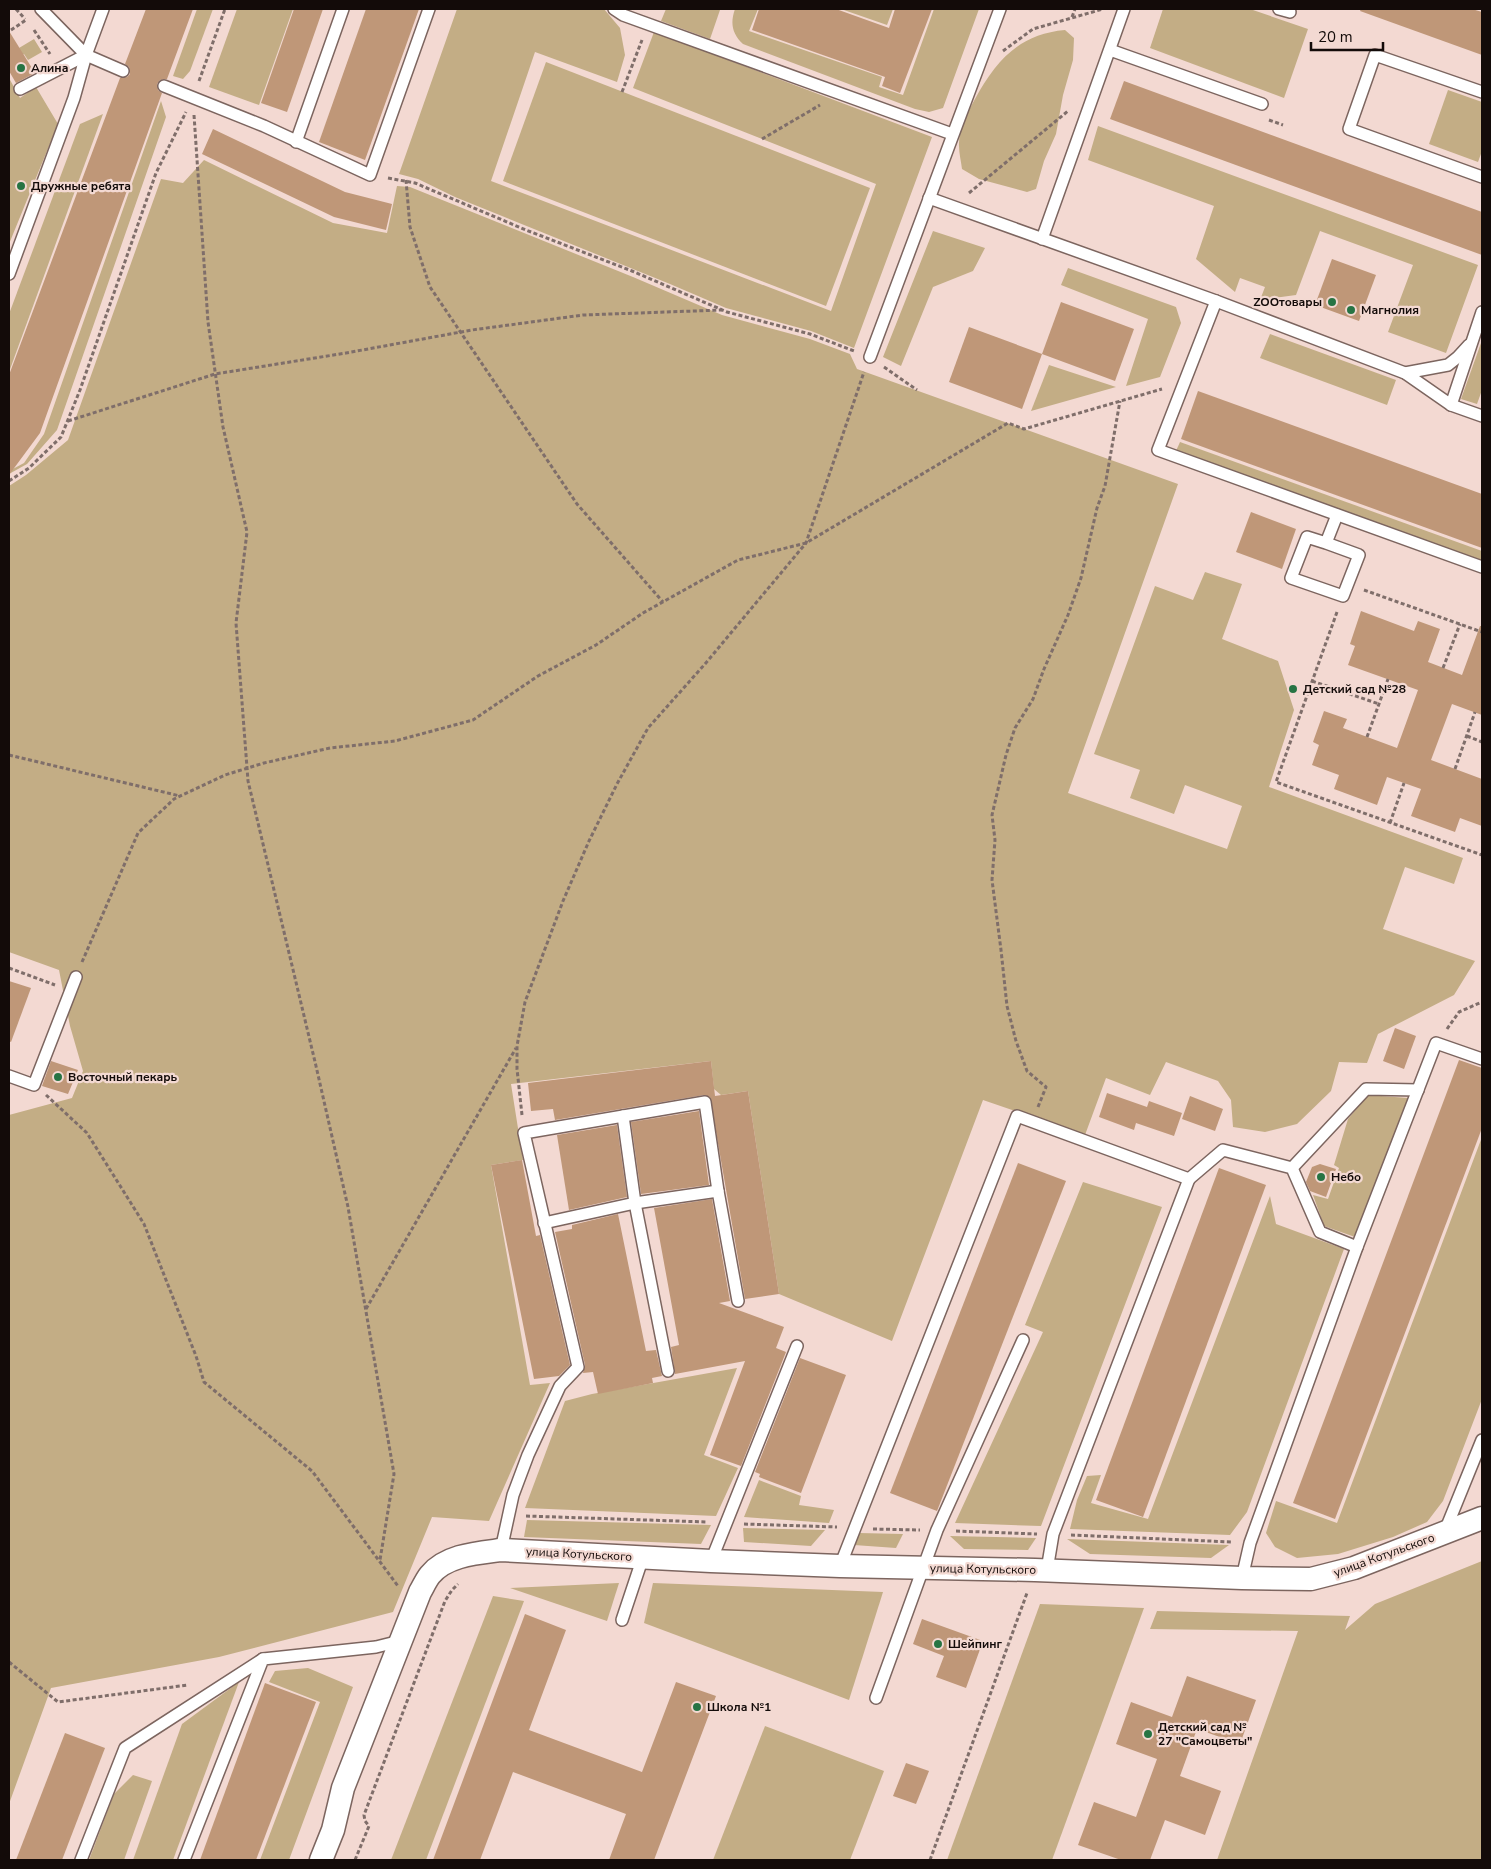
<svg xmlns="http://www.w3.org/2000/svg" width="1491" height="1869" font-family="'Nunito Sans',sans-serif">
  <rect width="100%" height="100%" fill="#f3d9d2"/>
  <g fill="#c3ad85">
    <path d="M197,9h16l-23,62 -7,8 -10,-3z"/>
    <path d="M237,9h56l-34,96 -50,-18z"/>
    <path d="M457,9h147l16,19 5,27 -8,27 -82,-30 -44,129 340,130 45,-127 -243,-96 21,-56 278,105 -78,211 -43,-17 -85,-23 -56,-24 -215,-87 -37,-18 -19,-5z"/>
    <path d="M666,9h51l3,1 -10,29 -49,-18z"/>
    <path d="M735,9h23l-9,22 133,46 -3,10 24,8 31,-86h45l-36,99 -14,4 -14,-3 -172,-65c-11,-10 -13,-21 -8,-35z"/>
    <path d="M841,9h52l-6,16z"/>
    <path d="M1163,9h87l58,20 -24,69 -134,-50z"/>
    <path d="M1065,30l9,8 -1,22 -10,35 -7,39 -12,27 -8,28 -9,3 -48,-13 -17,-10c-1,-8 -3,-16 -3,-23 -1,-14 9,-35 16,-47 21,-38 44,-65 90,-69z"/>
    <path d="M34,39l8,13 -14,8 -4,-6 -15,9v-9z"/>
    <path d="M546,62l324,126 -44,118 -323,-125z"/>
    <path d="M9,78l11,20 16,-11 22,37 -49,120z"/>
    <path d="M1448,90l34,12v49l-4,11 -49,-18z"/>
    <path d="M161,101l5,16 -109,313 -30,34 -18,10v-3l15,-8 20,-29z"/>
    <path d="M103,114l-94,258v-58l71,-190z"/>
    <path d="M1098,126l380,139 -32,88 -58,-21 25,-67 -93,-34 -24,64 -36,5 5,-13 -25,-9 -5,14 -39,-33 18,-53 -126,-46z"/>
    <path d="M204,160l129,63 54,10 10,-47 13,1 223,90 89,38 88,24 40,15 7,15 321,115 -110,309 159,56 15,-43 -57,-21 -11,29 -44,-16 10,-28 -46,-16 61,-168 38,14 12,-28 37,12 -20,55 56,22 16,49 -25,77 194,71 -9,26 -49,-17 -22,62 92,32 -21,34 -76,39 -11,29 -28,-1 -8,29 -34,33 -32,8 -32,-5 -2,-27 -13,-19 -52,-19 -16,33 -44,-17 -21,57 -102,-35 -91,241 -113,-47 -31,-203 -27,4 -7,-6 -3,-28 -200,23 12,76 -32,5 39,220 20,-2 -61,138 -57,-4 -39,95 -174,45 -168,31 -42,116v-689l63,-17 11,-27 -13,-45 -11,-56 -50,-18v-466l17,-11 42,-35 93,-261 22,4z"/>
    <path d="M933,231l52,17 -12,23 -40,16 -32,79 -18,-9z"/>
    <path d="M1068,268l108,39 5,16 -21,54 -34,9 22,-67 -87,-34z"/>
    <path d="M1270,334l126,46 -9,25 -127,-47z"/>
    <path d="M1481,343l1,1v46l-5,14 -16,-5z"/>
    <path d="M1049,365l67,22 -85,24z"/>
    <path d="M1180,442l302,109v10l-306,-110z"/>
    <path d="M1368,1095l40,3 -53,139 -31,-11 -11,-31 15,4 11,-31 -5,-3 14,-46z"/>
    <path d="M1482,1137v262l-39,102 -16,21 -34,15 -55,17 -41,4 -22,-11 -9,-14 10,-32 61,22z"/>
    <path d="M1083,1182l79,25 -121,319 -86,-3 88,-191 -18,-7z"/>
    <path d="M1270,1196l6,28 68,25 -97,263 -17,23 -160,-6 7,-29 10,-24 14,-1 -10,28 57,16z"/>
    <path d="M737,1368l-33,87 34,13 -22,48 -191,-8 40,-107 27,-7z"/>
    <path d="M759,1480l42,16 -2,9 35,5 -5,13 -85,-6z"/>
    <path d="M527,1520l184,5 -10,19 -177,-7z"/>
    <path d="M743,1528l82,2 -14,16 -67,-4z"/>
    <path d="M859,1533l44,1 -7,14 -42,-3z"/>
    <path d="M950,1536l86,2 -8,12 -64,-1z"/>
    <path d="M1067,1539l162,6 -18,13 -121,-4z"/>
    <path d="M1482,1561v299h-265l81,-229 -148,-2 7,-18 193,5 -5,14 30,-26z"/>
    <path d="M619,1583l-12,38 -97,-33z"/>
    <path d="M653,1583l230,9 -34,108 -205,-77z"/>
    <path d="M493,1596l31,5 -98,259h-35z"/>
    <path d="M1040,1604l104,4 -92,252h-105z"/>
    <path d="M308,1668l45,19 -64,173h-29l60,-158 -51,-20 6,-11z"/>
    <path d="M239,1682l-66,178h-40l49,-136z"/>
    <path d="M765,1726l119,45 -34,89h-137z"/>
    <path d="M133,1775l19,6 -28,79h-35l25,-66z"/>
  </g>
  <g fill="#bf9778">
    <path d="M146,9h47l-26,70 -7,1 -3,4 1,6 4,3 -122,340 -31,42v-100l111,-297 7,-1 3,-3 -1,-7 -4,-3z"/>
    <path d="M294,9h29l-36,103 -26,-9z"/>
    <path d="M366,9h53l-54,151 -46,-18z"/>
    <path d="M759,9h77l53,19 6,-19h37l-32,84 -18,-7 3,-9 -133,-47z"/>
    <path d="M1361,9h111l10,3v43l-122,-44z"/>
    <path d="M9,31l26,42 -19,10 -7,-12z"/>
    <path d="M1124,81l358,131v43l-372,-136z"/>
    <path d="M213,129l132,63 47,12 -6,26 -52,-13 -132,-63z"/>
    <path d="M1332,259l44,16 -17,46 -44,-16z"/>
    <path d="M1061,302l73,27 -19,52 -73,-27z"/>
    <path d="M969,327l73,27 -20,55 -73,-27z"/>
    <path d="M1198,391l284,103v54l-301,-109z"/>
    <path d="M1251,512l45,17 -14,40 -46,-17z"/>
    <path d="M1361,611l53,20 4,-10 22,8 -12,33 34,13 18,-49h2v89l-30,-11 -21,56 51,19v47l-22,-8 -5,14 -44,-16 10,-27 -34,-12 -10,28 -43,-16 5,-14 -27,-10 7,-20 -6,-3 11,-31 23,8 -4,9 54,20 21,-58 -70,-25 7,-19 -5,-2z"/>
    <path d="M9,981l22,7 -20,54 -2,-1z"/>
    <path d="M1395,1028l21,8 -12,33 -21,-8z"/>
    <path d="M1459,1060l23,8v60l-147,391 -42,-16z"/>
    <path d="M51,1061l27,9 -10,24 -26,-8z"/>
    <path d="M711,1061l4,35 33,-5 31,203 -34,5 -35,-202 -6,-2 -149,25 -2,-11 -22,2 -3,-28z"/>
    <path d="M1107,1093l40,14 2,-6 33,12 -8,23 -38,-13 -2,7 -35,-13z"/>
    <path d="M1190,1096l33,13 -8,22 -33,-12z"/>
    <path d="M699,1111l10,74 -68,9 -10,-72z"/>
    <path d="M617,1125l10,72 -58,13 -12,-75z"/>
    <path d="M522,1160l14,76 4,-1 30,130 -11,11 -25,3 -43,-214z"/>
    <path d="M1018,1163l48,18 -129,330 -47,-18z"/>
    <path d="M1320,1164l16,5 -10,28 -16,-6 -4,-9 6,-15z"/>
    <path d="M1219,1168l47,17 -123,332 -47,-17z"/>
    <path d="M712,1199l18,102 -11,2 65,24 -8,21 10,4 -45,114 -31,-11 35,-94 -70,13 -4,-27 8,-2 -25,-137z"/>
    <path d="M618,1214l28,137 10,-1 6,26 -10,2 1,5 -55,11 -5,-22 -10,1 2,-8 -30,-133 17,-3v-4z"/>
    <path d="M800,1358l46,17 -45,118 -42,-16 1,-3 -5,-2z"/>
    <path d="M525,1614l41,16 -37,100 113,42 34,-90 40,14 -62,164h-45l17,-46 -113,-42 -33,88h-47z"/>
    <path d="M922,1619l61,22 -17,47 -30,-11 8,-21 -31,-12z"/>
    <path d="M1187,1676l69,24 -16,44 -43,-15 -17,47 41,15 -16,44 -40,-15 -15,40h-29l-43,-15 16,-43 42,15 21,-58 -41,-15 15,-42 41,15z"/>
    <path d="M265,1683l51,19 -60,158h-56z"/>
    <path d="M65,1733l40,15 -43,112h-46z"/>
    <path d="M906,1763l23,8 -13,33 -23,-8z"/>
  </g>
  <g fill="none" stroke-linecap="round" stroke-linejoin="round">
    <defs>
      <g id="lane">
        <path d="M41,9l45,46 37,16"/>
        <path d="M614,9l9,6 329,119"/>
        <path d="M1279,9l11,3"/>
        <path d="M1110,50l152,54"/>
        <path d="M164,86l100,40 106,49 59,-166"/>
        <path d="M20,89l66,-34"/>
        <path d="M1482,92l-107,-37 -26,74 133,48"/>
        <path d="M296,142l47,-133"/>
        <path d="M929,198l287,103 189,72 46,32 31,11"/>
        <path d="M1042,239l82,-230"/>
        <path d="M9,274l65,-176 12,-43 17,-46"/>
        <path d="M1216,301l-58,149 324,117"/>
        <path d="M870,357l130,-348"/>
        <path d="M1405,373l43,-8 10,-8 11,-12"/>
        <path d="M1451,405l31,-93"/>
        <path d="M1326,543l-19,-6 -16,41 52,18 16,-41 -33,-12 11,-28"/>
        <path d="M9,1076l25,9 42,-108"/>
        <path d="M623,1116l12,87 33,168"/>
        <path d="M1292,1168l74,-79 52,1"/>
        <path d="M1189,1179l34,-29 69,18 28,64 37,15"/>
        <path d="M544,1223l91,-20 83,-12"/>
        <path d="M1445,1531l37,-91"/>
        <path d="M501,1550l12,-55 15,-40 32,-69 18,-19 -54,-234 181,-31 13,89 20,110"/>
        <path d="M711,1561l86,-215"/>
        <path d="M840,1566l177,-450 172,63 -136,355 -6,36"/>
        <path d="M1242,1578l8,-35 107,-296 79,-204 46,16"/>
        <path d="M622,1620l21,-63"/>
        <path d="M876,1698l61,-168 86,-190"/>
        <path d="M81,1860l44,-112 138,-89"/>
        <path d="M184,1860l79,-201 113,-12 24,-6"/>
      </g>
      <path id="street" d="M321,1860l12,-30 10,-42 77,-196c3,-5 6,-12 10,-17 16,-20 48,-22 71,-25l210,11 129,5 195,4 207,8 69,1 43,-11 128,-50"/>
    </defs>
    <use href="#lane" stroke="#7c655f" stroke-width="14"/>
    <use href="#street" stroke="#7c655f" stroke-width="25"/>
    <g stroke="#7f6e6a" stroke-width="3" stroke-dasharray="4 2.5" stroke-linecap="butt">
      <path d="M16,9l9,10"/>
      <path d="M1072,17l3,-8"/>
      <path d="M11,30l15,-10"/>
      <path d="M34,30l16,24"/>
      <path d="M1003,51l30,-22 70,-20"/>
      <path d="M199,81l26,-72"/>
      <path d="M622,92l20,-52"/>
      <path d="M194,115l14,207 15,105 24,105 -11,91 12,158 68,285 32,141 46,267 -14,86"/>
      <path d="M1269,120l14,5"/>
      <path d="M762,139l58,-34"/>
      <path d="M388,178l27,5 111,47 106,41 95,41 83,22 44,17"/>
      <path d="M406,180l4,47 20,60 147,217 86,98"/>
      <path d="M969,193l99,-82"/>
      <path d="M884,367l33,23"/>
      <path d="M68,421l147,-47 131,-21 126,-23 111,-15 139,-5"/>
      <path d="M9,481l20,-13 32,-31 19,-47 76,-217 30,-61"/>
      <path d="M1364,590l118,42"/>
      <path d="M1337,612l-61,170 206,73"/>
      <path d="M1443,668l17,-44"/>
      <path d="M1312,681l67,23"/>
      <path d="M1467,736l15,6"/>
      <path d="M1367,737l21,-58"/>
      <path d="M9,755l171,41"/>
      <path d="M1455,769l20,-57"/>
      <path d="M1390,823l14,-40"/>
      <path d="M82,962l56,-129 36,-34 51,-24 39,-12 66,-15 65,-7 78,-21 65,-44 58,-31 47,-32 95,-53 68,-17 202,-120 16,6 138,-40"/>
      <path d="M9,968l46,17"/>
      <path d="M1447,1029l12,-17 23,-10"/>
      <path d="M46,1095l41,38 57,91 52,132 8,26 108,89 86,115"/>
      <path d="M1038,1107l8,-20 -19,-16 -11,-30 -9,-35 -6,-56 -9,-70 3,-40 -3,-25 14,-60 9,-27 18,-29 11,-30 24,-54 13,-37 16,-70 8,-22 15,-85"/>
      <path d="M522,1115l-5,-46v-23l8,-44 38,-101 26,-60 28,-57 31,-56 57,-64 101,-121 58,-171"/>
      <path d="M366,1309l150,-261"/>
      <path d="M526,1516l181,6"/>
      <path d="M744,1524l93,3"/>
      <path d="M873,1529l47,1"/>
      <path d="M956,1531l81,3"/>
      <path d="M1071,1535l161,7"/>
      <path d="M9,1662l49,40 130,-17"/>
      <path d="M355,1860l14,-34 -4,-5 -1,-6 81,-214 7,-11 6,-6"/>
      <path d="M930,1860l97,-267"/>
    </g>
    <use href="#lane" stroke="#fff" stroke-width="11"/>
    <use href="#street" stroke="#fff" stroke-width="22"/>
  </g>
  <g fill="#277444" stroke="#f3d9d2" stroke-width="2">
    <circle cx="21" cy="68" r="5"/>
    <circle cx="21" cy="186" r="5"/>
    <circle cx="1332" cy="302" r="5"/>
    <circle cx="1351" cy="310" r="5"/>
    <circle cx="1293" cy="689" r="5"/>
    <circle cx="58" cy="1077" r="5"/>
    <circle cx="1321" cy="1177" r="5"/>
    <circle cx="938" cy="1644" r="5"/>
    <circle cx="697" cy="1707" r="5"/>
    <circle cx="1148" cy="1734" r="5"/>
  </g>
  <g text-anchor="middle" stroke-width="4.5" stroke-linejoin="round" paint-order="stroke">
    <g font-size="12" font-weight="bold" fill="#130b09" stroke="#f3d9d2" text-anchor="start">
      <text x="31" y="72">Алина</text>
      <text x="31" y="190">Дружные ребята</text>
      <text x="1322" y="306" text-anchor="end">ZOOтовары</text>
      <text x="1361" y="314">Магнолия</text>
      <text x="1303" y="693">Детский сад №28</text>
      <text x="68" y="1081">Восточный пекарь</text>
      <text x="1331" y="1181">Небо</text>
      <text x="948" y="1648">Шейпинг</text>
      <text x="707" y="1711">Школа №1</text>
      <text x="1158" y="1731">Детский сад №<tspan x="1158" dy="14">27 "Самоцветы"</tspan></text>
    </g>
    <g font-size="12" fill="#130b09" stroke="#f3d9d2">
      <text transform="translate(579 1554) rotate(3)" y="4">улица Котульского</text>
      <text transform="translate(1384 1555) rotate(-20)" y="4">улица Котульского</text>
      <text transform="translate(983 1569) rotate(1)" y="4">улица Котульского</text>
    </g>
  </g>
  <rect width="1491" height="1869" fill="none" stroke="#130b09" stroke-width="20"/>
  <path d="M1311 42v8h72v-8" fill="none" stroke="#130b09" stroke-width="2.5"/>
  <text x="1318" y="42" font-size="15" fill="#130b09" stroke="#f3d9d2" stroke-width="4" paint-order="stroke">20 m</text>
</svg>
